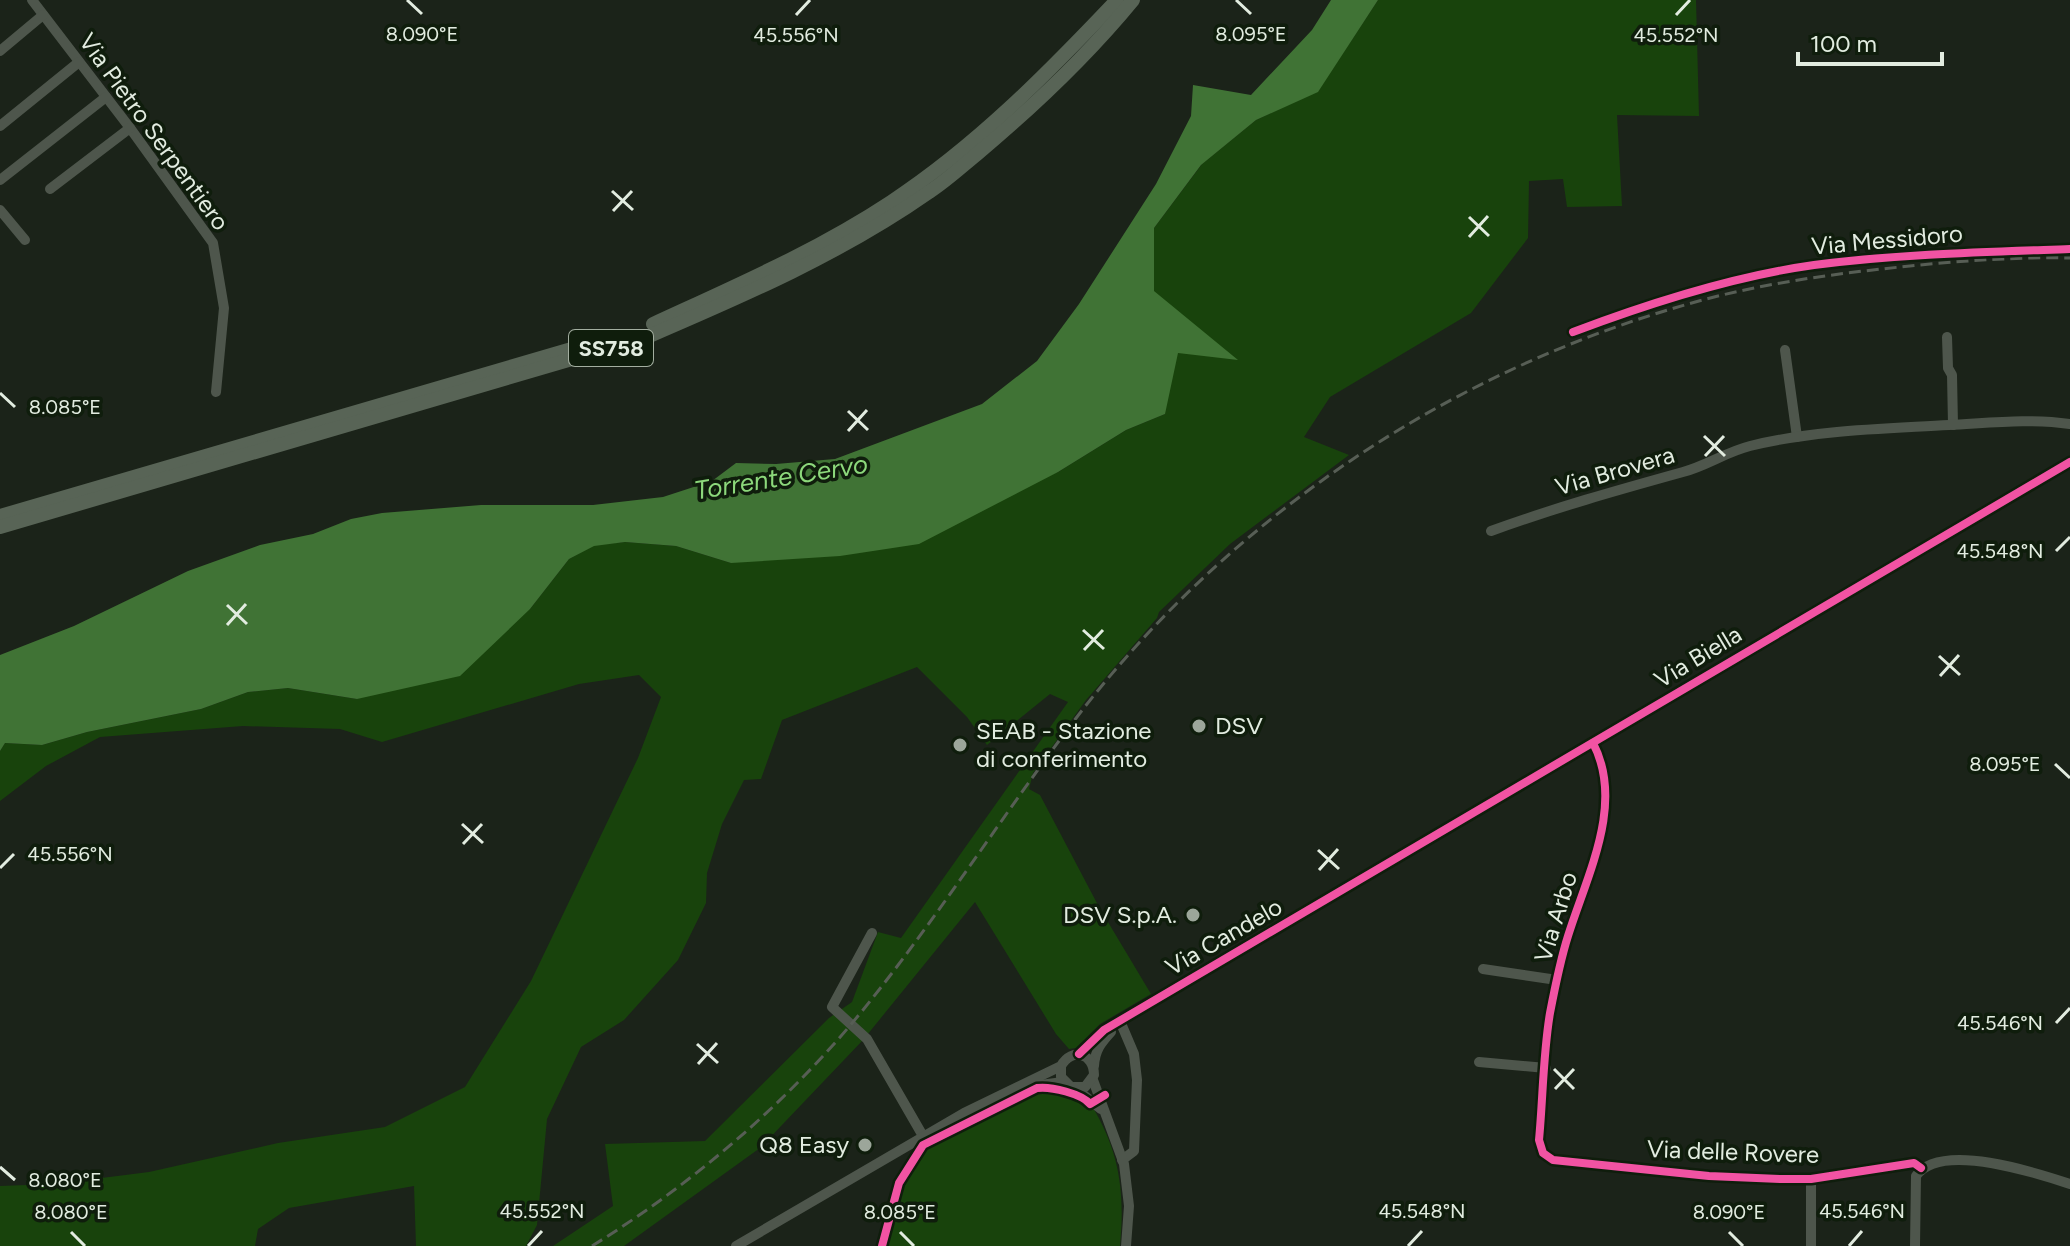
<svg xmlns="http://www.w3.org/2000/svg" width="2070" height="1246" font-family="Figtree,sans-serif">
  <rect width="100%" height="100%" fill="#1b2319"/>
  <g fill="#18430c">
    <path d="M1378,0h318l3,116 -82,-1 5,91 -55,1 -4,-28 -34,2 -1,57 -57,75 -141,84 -26,40 45,18 -119,89 -71,68 -2,6 -71,82 -53,73 -4,16 11,6 59,112 52,87 -51,30 -24,24 -7,1 -13,-15 -81,-132 -112,138 -103,108 -136,98h-71l60,-40 -8,-62 100,-3 124,-123 23,-16 26,-70 23,6 167,-236 -18,-8 -63,51 -20,-28 -50,-50 -135,53 -21,59 -17,1 -22,44 -15,49 -1,30 -28,57 -54,60 -43,27 -34,72 -10,106 -11,21h-110l-2,-60 -125,22 -31,21 -3,17h-255v-60l54,-2 95,-12 129,-29 107,-16 80,-40 66,-106 107,-223 23,-61 -22,-22 -60,9 -197,58 -42,-13 -97,-3 -143,11 -54,29 -46,35v-50l5,-8 37,2 45,-13 114,-23 47,-17 40,-4 69,11 173,-90 39,-50 25,-14 31,-3 51,4 55,17 327,-91 68,-42 39,-16 -11,-123v-63l48,-64 54,-44 62,-29z"/>
    <path d="M1044,1090c11,0 35,9 43,17l5,-1c28,47 33,86 28,140h-234l15,-62 25,-38 104,-53z"/>
  </g>
  <path fill="#407335" d="M1331,0h47l-60,92 -62,28 -55,45 -47,63v63l84,69 -60,-7 -13,61 -39,16 -68,42 -139,72 -79,12 -109,7 -55,-17 -51,-4 -31,4 -25,13 -39,50 -70,67 -103,23 -69,-11 -40,4 -47,17 -114,23 -45,13 -37,-2 -5,8v-96l74,-29 114,-55 72,-26 53,-11 38,-15 31,-6 99,-8h112l70,-8 49,-16 24,-18 40,1 59,-5 147,-55 55,-43 42,-57 77,-120 35,-68 2,-31 58,10 61,-65z"/>
  <g fill="none" stroke-linecap="round" stroke-linejoin="round">
    <g stroke="#4e564c" stroke-width="10">
      <path d="M32,0l98,128 83,115 11,65 -8,84"/>
      <path d="M0,51l43,-36"/>
      <path d="M0,126l79,-64"/>
      <path d="M0,180l106,-83"/>
      <path d="M50,189l80,-61"/>
      <path d="M0,210l25,30"/>
      <path d="M1573,332c74,-28 162,-56 241,-67 85,-11 171,-13 256,-16"/>
      <path d="M1947,337l1,31 4,7 1,50"/>
      <path d="M1785,350l12,87"/>
      <path d="M1491,531c63,-23 127,-41 192,-59 23,-6 43,-20 67,-26 65,-16 132,-17 199,-21 40,-2 81,-7 121,-1"/>
      <path d="M1593,743c32,61 -6,132 -25,193 -8,25 -13,51 -18,77 -7,41 -7,85 -11,127l4,13 10,7 156,16 71,3h31l103,-16 7,5"/>
      <path d="M872,933l-40,74 35,32 56,97"/>
      <path d="M1483,969l74,11"/>
      <path d="M1120,1021l14,33 3,26 -3,71 -12,9"/>
      <path d="M1079,1054l25,-24 966,-568"/>
      <path d="M1479,1062l67,6"/>
      <path d="M1094,1066c1,-16 7,-23 17,-34"/>
      <path d="M1093,1080l31,84 5,42 -3,40"/>
      <path d="M1025,1087l38,-5"/>
      <path d="M1076,1089l25,20"/>
      <path d="M1811,1179v67"/>
      <path d="M736,1246l228,-133 97,-47c11,-19 33,-13 33,9l-9,12h-14l-10,-10v-11"/>
      <path d="M1915,1246l1,-70c24,-35 121,-3 154,8"/>
    </g>
    <g stroke="#586456" stroke-width="14">
      <path d="M653,324c80,-37 164,-73 238,-122 85,-56 156,-128 226,-202"/>
      <path d="M0,516l599,-175"/>
      <path d="M0,527l647,-190c98,-42 195,-84 282,-145 17,-11 32,-25 48,-38 56,-47 110,-98 156,-154"/>
    </g>
    <path stroke="#575e55" stroke-width="3" stroke-dasharray="12 6" stroke-linecap="butt" d="M592,1246c105,-65 202,-149 279,-246 74,-93 137,-193 209,-287 159,-205 386,-353 638,-417 70,-17 140,-25 212,-32 47,-4 93,-7 140,-6"/>
    <defs>
      <g id="cycleway">
        <path d="M1573,332c74,-28 162,-56 241,-67 85,-11 171,-13 256,-16"/>
        <path d="M1593,743c32,61 -6,132 -25,193 -8,25 -13,51 -18,77 -7,41 -7,85 -11,127l4,13 10,7 156,16 71,3h31l103,-16 7,5"/>
        <path d="M1079,1054l25,-24 966,-568"/>
        <path d="M882,1246l17,-63 24,-38 114,-57c14,-2 45,6 53,16l15,-9"/>
      </g>
    </defs>
    <use href="#cycleway" stroke="#0f1d0c" stroke-width="13"/>
    <use href="#cycleway" stroke="#f153a3" stroke-width="8"/>
  </g>
  <path fill="none" stroke="#e2ece0" stroke-width="3" d="M407,0l15,14M1236,0l15,14M796,15l14,-15M1676,15l14,-15M612,191l21,19M613,211l19,-20M1469,217l20,19M1469,237l19,-21M0,393l15,14M848,411l20,19M848,431l19,-21M1704,436l21,20M1705,456l19,-20M2056,551l14,-14M227,605l20,19M227,625l19,-21M1083,630l21,19M1084,650l19,-20M1939,656l21,19M1940,676l19,-21M2055,764l15,14M462,824l21,19M463,844l19,-20M1318,850l21,19M0,868l14,-14M1319,870l19,-21M2056,1023l14,-15M697,1044l21,19M698,1064l19,-21M1554,1069l20,20M1555,1089l19,-20M0,1167l15,13M71,1232l14,14M900,1232l14,14M1729,1232l14,14M528,1246l14,-15M1408,1246l14,-15M1849,1246l13,-15"/>
  <g fill="#9ca69a" stroke="#0f1d0c" stroke-width="3">
    <circle cx="1199" cy="726" r="8"/>
    <circle cx="960" cy="745" r="8"/>
    <circle cx="1193" cy="915" r="8"/>
    <circle cx="865" cy="1145" r="8"/>
  </g>
  <g text-anchor="middle" stroke-width="7" stroke-linejoin="round" paint-order="stroke">
    <rect fill="#0f1d0c" stroke="#a3aea0" stroke-width="2" x="569" y="330" width="84" height="36" rx="6"/>
    <g font-size="22" font-weight="bold" fill="#e2ece0">
      <text x="611" y="356">SS758</text>
    </g>
    <g font-size="24" fill="#e2ece0" stroke="#0f1d0c">
      <text transform="translate(154 132) rotate(54)" y="8">Via Pietro Serpentiero</text>
      <text transform="translate(1887 240) rotate(-5)" y="8">Via Messidoro</text>
      <text transform="translate(1615 471) rotate(-16)" y="8">Via Brovera</text>
      <text transform="translate(1698 657) rotate(-31)" y="8">Via Biella</text>
      <text transform="translate(1556 917) rotate(-73)" y="8">Via Arbo</text>
      <text transform="translate(1224 937) rotate(-30)" y="8">Via Candelo</text>
      <text transform="translate(1733 1152) rotate(2)" y="8">Via delle Rovere</text>
    </g>
    <g font-size="24" fill="#e2ece0" stroke="#0f1d0c" text-anchor="start">
      <text x="1215" y="734">DSV</text>
      <text x="976" y="739">SEAB - Stazione<tspan x="976" dy="28">di conferimento</tspan></text>
      <text x="1177" y="923" text-anchor="end">DSV S.p.A.</text>
      <text x="849" y="1153" text-anchor="end">Q8 Easy</text>
    </g>
    <g font-size="26" font-style="italic" fill="#8cd87b" stroke="#0f1d0c">
      <text transform="translate(781 477) rotate(-9)" y="9">Torrente Cervo</text>
    </g>
  </g>
  <g font-size="20" text-anchor="middle" fill="#e2ece0" stroke="#0f1d0c" stroke-width="7" stroke-linejoin="round" paint-order="stroke">
    <text x="422" y="41">8.090°E</text>
    <text x="1251" y="41">8.095°E</text>
    <text x="796" y="42">45.556°N</text>
    <text x="1676" y="42">45.552°N</text>
    <text x="65" y="414">8.085°E</text>
    <text x="2000" y="558">45.548°N</text>
    <text x="2005" y="771">8.095°E</text>
    <text x="70" y="861">45.556°N</text>
    <text x="2000" y="1030">45.546°N</text>
    <text x="65" y="1187">8.080°E</text>
    <text x="542" y="1218">45.552°N</text>
    <text x="1422" y="1218">45.548°N</text>
    <text x="1862" y="1218">45.546°N</text>
    <text x="71" y="1219">8.080°E</text>
    <text x="900" y="1219">8.085°E</text>
    <text x="1729" y="1219">8.090°E</text>
  </g>
  <path d="M1798 52v12h144v-12" fill="none" stroke="#e2ece0" stroke-width="4"/>
  <text x="1810" y="52" font-size="24" fill="#e2ece0" stroke="#0f1d0c" stroke-width="6" paint-order="stroke">100 m</text>
</svg>
